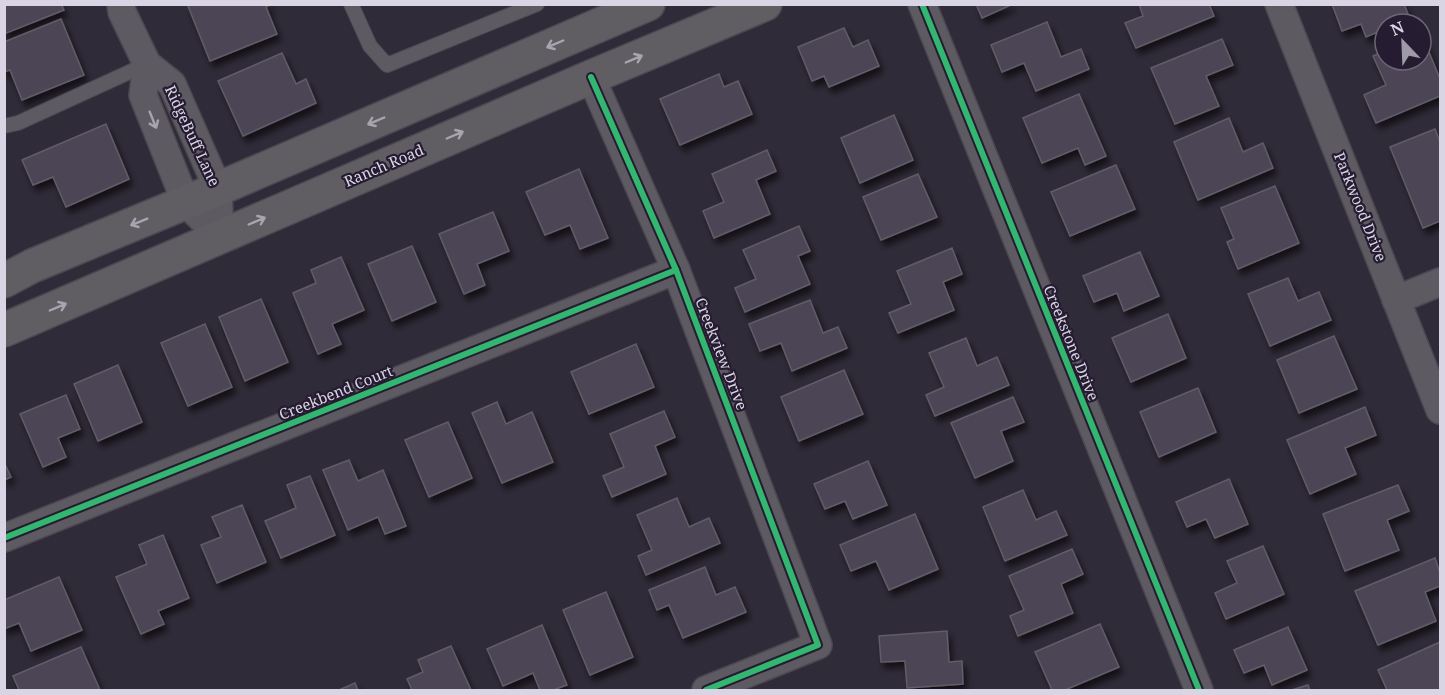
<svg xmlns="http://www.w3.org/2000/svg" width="1445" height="695" font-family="'Noto Serif',serif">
  <defs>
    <filter id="shadow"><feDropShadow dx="3.5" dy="6" stdDeviation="3" flood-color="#0009"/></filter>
  </defs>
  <rect width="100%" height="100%" fill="#302b38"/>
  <g fill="#4c4557" stroke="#605c67" stroke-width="1.5" filter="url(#shadow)">
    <path d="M4,4h57l3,6 -60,24z"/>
    <path d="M191,4h80l-5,3 11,27 -67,27 -22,-55z"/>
    <path d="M976,4h37l-31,14z"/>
    <path d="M1139,4h70l5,12 -78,32 -11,-25 18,-7z"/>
    <path d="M1332,4h72l6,15 -12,5h-13v5l-19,8 -5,-13 -19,7z"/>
    <path d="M61,19l23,56 -62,25 -12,-30 -6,2v-30z"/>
    <path d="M1047,22l14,35 20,-8 8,20 -53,22 -12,-28 -22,9 -11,-27z"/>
    <path d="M844,28l9,19 15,-7 11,26 -50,21 -5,-11 -12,5 -14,-34z"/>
    <path d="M1422,35l18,44v17l-64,27 -12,-28 22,-10 -13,-29 12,-5v9h36z"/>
    <path d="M1222,39l11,26 -27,11 13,30 -44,18 -24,-56z"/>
    <path d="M282,53l14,31 10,-5 10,24 -73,33 -25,-55z"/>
    <path d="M719,74l5,13 14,-6 14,33 -72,31 -20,-46z"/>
    <path d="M1079,94l27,62 -21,9 -7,-17 -36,15 -19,-45z"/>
    <path d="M894,115l19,45 -53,23 -19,-45z"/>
    <path d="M1229,118l14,34 20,-9 10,25 -75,32 -24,-58z"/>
    <path d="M106,124l23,55 -63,28 -13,-30 -20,8 -11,-25z"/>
    <path d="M1435,129l5,13v79l-17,7 -33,-81z"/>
    <path d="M767,150l9,21 -20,9 14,34 -56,24 -11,-27 21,-9 -12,-28z"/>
    <path d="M1116,165l19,44 -65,27 -19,-44z"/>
    <path d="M579,169l29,69 -28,11 -10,-24 -25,10 -19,-43z"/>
    <path d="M918,174l19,43 -56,23 -18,-43z"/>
    <path d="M1275,186l24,57 -61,26 -11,-27 7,-3 -13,-31z"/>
    <path d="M493,212l16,39 -32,13 8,21 -21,9 -25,-60z"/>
    <path d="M799,226l11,25 -12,5 12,28 -65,28 -10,-24 21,-9 -13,-29z"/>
    <path d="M412,246l24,56 -44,19 -24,-57z"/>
    <path d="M952,248l10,26 -19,8 11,28 -56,23 -9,-20 22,-9 -14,-33z"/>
    <path d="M1140,252l19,44 -35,15 -7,-18 -23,9 -11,-26z"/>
    <path d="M341,257l23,53 -32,14 9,20 -23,10 -25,-61 23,-10 -5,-13z"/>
    <path d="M1288,278l10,23 21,-9 12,28 -61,26 -22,-52z"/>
    <path d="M261,299l27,63 -43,19 -26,-64z"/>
    <path d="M810,300l13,33 15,-6 9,21 -55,23 -11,-28 -21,8 -11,-27z"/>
    <path d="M1168,314l18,44 -55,24 -19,-44z"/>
    <path d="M205,324l27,63 -44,19 -27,-63z"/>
    <path d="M1334,336l23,53 -58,24 -22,-53z"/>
    <path d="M966,338l11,28 20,-9 12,28 -74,31 -9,-21 18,-8 -15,-34z"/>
    <path d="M636,344l18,43 -65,27 -18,-42z"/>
    <path d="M118,365l24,57 -44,19 -24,-57z"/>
    <path d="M844,370l19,44 -64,27 -18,-44z"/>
    <path d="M1198,388l18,44 -57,25 -19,-45z"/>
    <path d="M66,395l14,34 -22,9 8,19 -23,10 -23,-53z"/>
    <path d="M1013,397l11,25 -23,9 12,30 -38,17 -24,-55z"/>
    <path d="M497,402l9,22 26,-12 21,50 -51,21 -30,-70z"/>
    <path d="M1365,407l11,28 -31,13 11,26 -46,20 -23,-54z"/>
    <path d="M664,411l11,26 -20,9 11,28 -54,23 -9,-21 21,-9 -14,-33z"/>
    <path d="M448,422l24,56 -43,19 -24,-57z"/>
    <path d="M349,460l9,21 25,-11 23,56 -21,8 -7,-17 -30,13 -25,-60z"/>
    <path d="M868,461l19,44 -34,14 -8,-18 -20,8 -11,-25z"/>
    <path d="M4,462l7,15 -7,3z"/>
    <path d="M310,476l25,59 -54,23 -16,-37 31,-13 -9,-23z"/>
    <path d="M1229,479l19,45 -33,14 -9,-19 -19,8 -11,-25z"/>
    <path d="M1398,485l11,26 -22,9 12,30 -54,21 -22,-57z"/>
    <path d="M1023,490l13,30 20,-9 11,24 -62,26 -22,-54z"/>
    <path d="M677,498l12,29 20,-9 11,25 -74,32 -8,-19 14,-6 -15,-35z"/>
    <path d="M242,505l24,57 -49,21 -16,-38 20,-8 -9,-20z"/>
    <path d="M915,514l23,55 -49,21 -13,-29 -25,10 -11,-26z"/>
    <path d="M163,535l26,63 -31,13 6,13 -23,10 -25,-57 31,-13 -8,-19z"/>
    <path d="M1263,546l21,48 -58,25 -11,-26 22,-10 -10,-22z"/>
    <path d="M1072,549l11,25 -22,10 12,29 -55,23 -8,-20 14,-6 -15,-34z"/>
    <path d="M1435,558l5,15v13l-15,6 11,29 -58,24 -23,-54z"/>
    <path d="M705,567l11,28 19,-8 11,25 -63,26 -14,-33 -12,5 -8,-20z"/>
    <path d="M59,577l23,53 -51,21 -12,-28 -15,6v-29z"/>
    <path d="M606,592l27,65 -43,18 -27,-65z"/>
    <path d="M1100,624l19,43 -54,23h-13l-17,-38z"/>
    <path d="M542,625l25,60 -14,5h-13l-7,-17 -30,13 -16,-37z"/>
    <path d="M1288,627l19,43 -35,15 -8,-20 -20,8 -10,-23z"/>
    <path d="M947,631l2,31 13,-1 1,23 -56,4 -2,-27 -24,1 -2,-26z"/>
    <path d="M1440,642v48h-53l-9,-20z"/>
    <path d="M451,646l20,44h-59l-5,-11 16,-7 -5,-12z"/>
    <path d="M81,647l19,43h-81l-6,-14z"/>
    <path d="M355,683l3,7h-19z"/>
    <path d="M1308,685l2,5h-18z"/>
  </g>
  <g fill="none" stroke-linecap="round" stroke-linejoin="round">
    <defs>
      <g id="lane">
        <path d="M351,4l19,42 17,19 150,-61"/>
        <path d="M4,126l14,-3 129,-59"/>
      </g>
      <g id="street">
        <path d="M121,4l1,8 25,52 25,20 46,105 2,48 -34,-34 -43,-108 4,-31"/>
        <path d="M922,4l277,686"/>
        <path d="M1279,4l161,406"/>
        <path d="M591,77l85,193 142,375 -112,45"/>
        <path d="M1396,300l44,-18"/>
        <path d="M4,538l672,-268"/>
      </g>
      <g id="secondary">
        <path d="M4,281l28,-15 186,-77 430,-185"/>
        <path d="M4,330l587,-253 174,-73"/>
      </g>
    </defs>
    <use href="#lane" stroke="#4c4753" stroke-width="16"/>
    <use href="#street" stroke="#4c4753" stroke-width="30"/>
    <use href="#secondary" stroke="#4c4753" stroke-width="36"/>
    <use href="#lane" stroke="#5d5b61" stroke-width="14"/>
    <use href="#street" stroke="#5d5b61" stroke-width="27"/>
    <use href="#secondary" stroke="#605e63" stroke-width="33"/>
    <defs>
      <g id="cycleway">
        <path d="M922,4l277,686"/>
        <path d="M591,77l85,193 142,375 -112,45"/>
        <path d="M4,538l672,-268"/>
      </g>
    </defs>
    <use href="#cycleway" stroke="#251c32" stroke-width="10"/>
    <use href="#cycleway" stroke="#33b770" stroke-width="6"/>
  </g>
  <defs><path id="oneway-shaft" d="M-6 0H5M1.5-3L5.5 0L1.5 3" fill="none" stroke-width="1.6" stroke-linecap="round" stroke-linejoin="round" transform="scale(1.5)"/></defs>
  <g stroke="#a9a5b0">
    <use href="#oneway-shaft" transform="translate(555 44) rotate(157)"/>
    <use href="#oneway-shaft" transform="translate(634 59) rotate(-23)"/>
    <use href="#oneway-shaft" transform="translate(376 121) rotate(157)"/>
    <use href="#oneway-shaft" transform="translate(455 135) rotate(-23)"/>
    <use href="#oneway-shaft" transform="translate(257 221) rotate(-23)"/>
    <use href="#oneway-shaft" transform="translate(139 222) rotate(158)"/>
    <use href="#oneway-shaft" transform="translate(58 307) rotate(-23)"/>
  </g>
  <use stroke="#a8a4b0" href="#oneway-shaft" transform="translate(153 120) rotate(68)"/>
  <g text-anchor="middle" stroke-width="4.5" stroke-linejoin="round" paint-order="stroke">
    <g font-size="15" fill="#dad5e4" stroke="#251c32">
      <text transform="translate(192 136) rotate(65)" y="5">RidgeBuff Lane</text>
      <text transform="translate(384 166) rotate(-23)" y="5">Ranch Road</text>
      <text transform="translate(1360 207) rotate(68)" y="5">Parkwood Drive</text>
      <text transform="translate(1071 343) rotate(68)" y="5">Creekstone Drive</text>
      <text transform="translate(721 354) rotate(69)" y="5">Creekview Drive</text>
      <text transform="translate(336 393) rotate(-22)" y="5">Creekbend Court</text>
    </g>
  </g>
  <rect width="1445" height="695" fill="none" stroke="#dad5e4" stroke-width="12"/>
  <g transform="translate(1403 42) rotate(337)"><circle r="28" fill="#251c32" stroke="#6d6679" stroke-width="1.5"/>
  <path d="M0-4.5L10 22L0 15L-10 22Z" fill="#9e9aa8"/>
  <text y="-9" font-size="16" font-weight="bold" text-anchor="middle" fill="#dad5e4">N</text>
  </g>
</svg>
